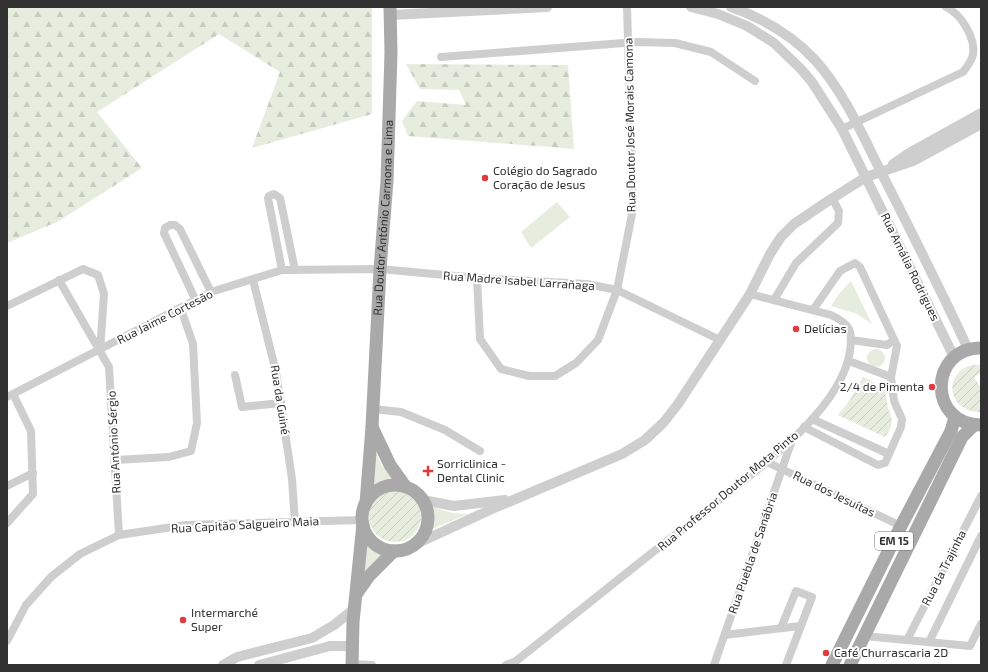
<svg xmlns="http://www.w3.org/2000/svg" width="988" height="672" font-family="'Exo 2',sans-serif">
  <defs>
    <pattern id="forest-firs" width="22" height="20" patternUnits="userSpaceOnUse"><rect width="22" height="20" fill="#e6eddf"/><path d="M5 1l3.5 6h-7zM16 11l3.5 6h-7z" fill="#c6ccc0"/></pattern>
    <pattern id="garden-furrows" width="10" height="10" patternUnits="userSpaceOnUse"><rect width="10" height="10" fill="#e6eddf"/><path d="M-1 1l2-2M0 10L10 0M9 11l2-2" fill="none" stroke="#c6ccc0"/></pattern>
  </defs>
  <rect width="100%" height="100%" fill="#fff"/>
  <g fill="#e6eddf">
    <path d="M557,202l13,15 -39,31 -10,-16z"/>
    <path d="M851,281l21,43 -15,-10 -26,-8 8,-12z"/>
    <circle cx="876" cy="358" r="9"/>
    <path d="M374,448l8,18 13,14h-12l-11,6z"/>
    <path d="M432,507l21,6 15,1 -36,15 1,-10z"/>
    <path d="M367,541l8,8 9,4 -14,12 -6,7z"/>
  </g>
  <g fill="url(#forest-firs)">
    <path d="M7,7h365v107l-120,34 28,-76 -61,-38 -122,78 45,56 -85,54 -50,21z"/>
    <path d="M406,64l162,1 6,84 -166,-13 -6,-15 15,-20 49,4 -7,-15 -39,-1z"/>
  </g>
  <g fill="url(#garden-furrows)">
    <path d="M972,365h9v9h-2l-5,3 7,11v24c-32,1 -40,-38 -9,-47z"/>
    <path d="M863,377l19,10 3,3 3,18 4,12 -1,7 -6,10 -47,-22 12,-15z"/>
    <circle cx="395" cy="516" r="26"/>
  </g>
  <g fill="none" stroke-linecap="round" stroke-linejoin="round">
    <g stroke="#cecece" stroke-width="8">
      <path d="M441,57l196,-15 38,1 36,9 44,29"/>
      <path d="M842,129l121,-57c4,-5 8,-10 10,-17 3,-17 -12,-41 -27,-48"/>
      <path d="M282,270l-14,-72 1,-2 5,-2 6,4 15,72"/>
      <path d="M477,278l3,61 21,30 28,7h26l21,-13 22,-23 19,-50 16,-81 -6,-202"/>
      <path d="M59,280l50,87 10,168"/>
      <path d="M253,280l23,92 16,107 3,43"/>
      <path d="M774,300l22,-37 42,-40 1,-12 -7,-13"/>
      <path d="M196,301l-32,-68 1,-5 5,-3h5l5,4 31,63"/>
      <path d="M7,306l76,-37 15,6 6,19 -4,57"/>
      <path d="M813,310l27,-39 15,-8 5,4 37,79 -6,31 3,24 8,18 -1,8 -12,27"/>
      <path d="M851,340l36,5 7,-5"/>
      <path d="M849,361l42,16"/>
      <path d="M235,375l7,32 39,-4"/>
      <path d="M7,397l204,-105 71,-22 98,-1 97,9 110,6 30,6 103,50"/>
      <path d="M373,409l28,3 44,18 35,21"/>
      <path d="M804,427l74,38 7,-2 4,-9 -77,-35"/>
      <path d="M115,460l54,-3 22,-6 6,-28 -4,-79 -12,-35"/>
      <path d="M767,462l134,64"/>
      <path d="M7,486l26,-13"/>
      <path d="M7,523l26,-29 -2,-63 -18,-37"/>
      <path d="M781,628l15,-37 16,6 -26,68"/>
      <path d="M725,635l75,-9"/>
      <path d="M864,636l106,10 11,-22"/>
      <path d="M907,640l74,-144"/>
      <path d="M7,641l19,-36 25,-28 29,-23 39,-19 67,-10 176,-5"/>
      <path d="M929,642l52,-106"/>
      <path d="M352,664l20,1"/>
      <path d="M506,665l10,-4c45,-36 91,-72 137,-109 25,-19 49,-38 74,-58 42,-33 115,-88 123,-143 3,-21 0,-27 -19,-36l-81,-21"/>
      <path d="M714,665l77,-222"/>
    </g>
    <g stroke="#cecece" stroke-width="10">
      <path d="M691,7l27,7 29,12 27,17 26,25 12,14 30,47 112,228"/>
      <path d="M731,7c31,11 62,29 84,53 29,32 47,74 66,112 30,59 60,118 87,177"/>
      <path d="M390,15l157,-8"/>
      <path d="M893,164l16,-11 72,-40"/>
      <path d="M423,500l31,6 51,-6"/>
      <path d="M416,544l76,-35 130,-55 23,-14 19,-18 14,-18 72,-110 20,-40 11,-17 13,-13 34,-23 38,-24 47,-16 68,-37"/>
      <path d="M223,665l14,-8 75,-19 22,-13 20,-16"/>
      <path d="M259,665l71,-19h22"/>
    </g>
    <g stroke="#a9a9a9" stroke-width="13">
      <path d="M981,348c-53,0 -53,77 0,77"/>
      <path d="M372,427l18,38 15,21"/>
      <circle cx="395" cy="518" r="33"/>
      <path id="s1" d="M366,503l6,-76 8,-158 7,-88 4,-128 -1,-46"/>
      <path d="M357,593l12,-17 25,-25"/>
      <path d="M352,665l1,-43 10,-98"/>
      <path d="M832,665l69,-139 50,-95 4,-14"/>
      <path d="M850,665l112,-228 12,-12"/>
    </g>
  </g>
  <g fill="#df3b3d" stroke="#fff" stroke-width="1.5">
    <circle cx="485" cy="178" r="4"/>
    <circle cx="796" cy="329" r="4"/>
    <circle cx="932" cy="387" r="4"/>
    <path d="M426 465h4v4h4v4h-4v4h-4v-4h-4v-4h4z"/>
    <circle cx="183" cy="620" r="4"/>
    <circle cx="826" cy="653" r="4"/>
  </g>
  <g text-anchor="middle" stroke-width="4" stroke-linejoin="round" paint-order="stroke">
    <rect fill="#fff" stroke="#6f6f6f" stroke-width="1" x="875" y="532" width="38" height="18" rx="3"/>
    <g font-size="11" font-weight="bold" fill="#313131">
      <text x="894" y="545">EM 15</text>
    </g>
    <g font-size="12" fill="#313131" stroke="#fff">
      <text transform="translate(630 125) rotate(-91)" y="4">Rua Doutor José Morais Camona</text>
      <text dy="4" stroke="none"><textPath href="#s1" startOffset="286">Rua Doutor António Carmona e Lima</textPath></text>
      <text transform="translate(910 267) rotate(64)" y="4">Rua Amália Rodrigues</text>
      <text transform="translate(519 281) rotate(4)" y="4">Rua Madre Isabel Larrañaga</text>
      <text transform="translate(165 317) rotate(-27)" y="4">Rua Jaime Cortesão</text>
      <text transform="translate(280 400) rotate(81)" y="4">Rua da Guiné</text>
      <text transform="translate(114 442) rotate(-93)" y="4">Rua António Sérgio</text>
      <text transform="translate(728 491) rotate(-40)" y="4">Rua Professor Doutor Mota Pinto</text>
      <text transform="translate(834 494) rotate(26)" y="4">Rua dos Jesuítas</text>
      <text transform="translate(245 525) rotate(-3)" y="4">Rua Capitão Salgueiro Maia</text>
      <text transform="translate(753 553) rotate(-71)" y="4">Rua Puebla de Sanábria</text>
      <text transform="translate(944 568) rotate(-63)" y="4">Rua da Trajinha</text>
    </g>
    <g font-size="12" fill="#313131" stroke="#fff" text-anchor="start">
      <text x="493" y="175">Colégio do Sagrado<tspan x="493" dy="14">Coração de Jesus</tspan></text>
      <text x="804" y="333">Delícias</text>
      <text x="924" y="391" text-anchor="end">2/4 de Pimenta</text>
      <text x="437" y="468">Sorriclinica -<tspan x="437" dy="14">Dental Clinic</tspan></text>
      <text x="191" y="617">Intermarché<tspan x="191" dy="14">Super</tspan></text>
      <text x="834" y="657">Café Churrascaria 2D</text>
    </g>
  </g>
  <rect width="988" height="672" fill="none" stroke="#313131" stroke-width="16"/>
</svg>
